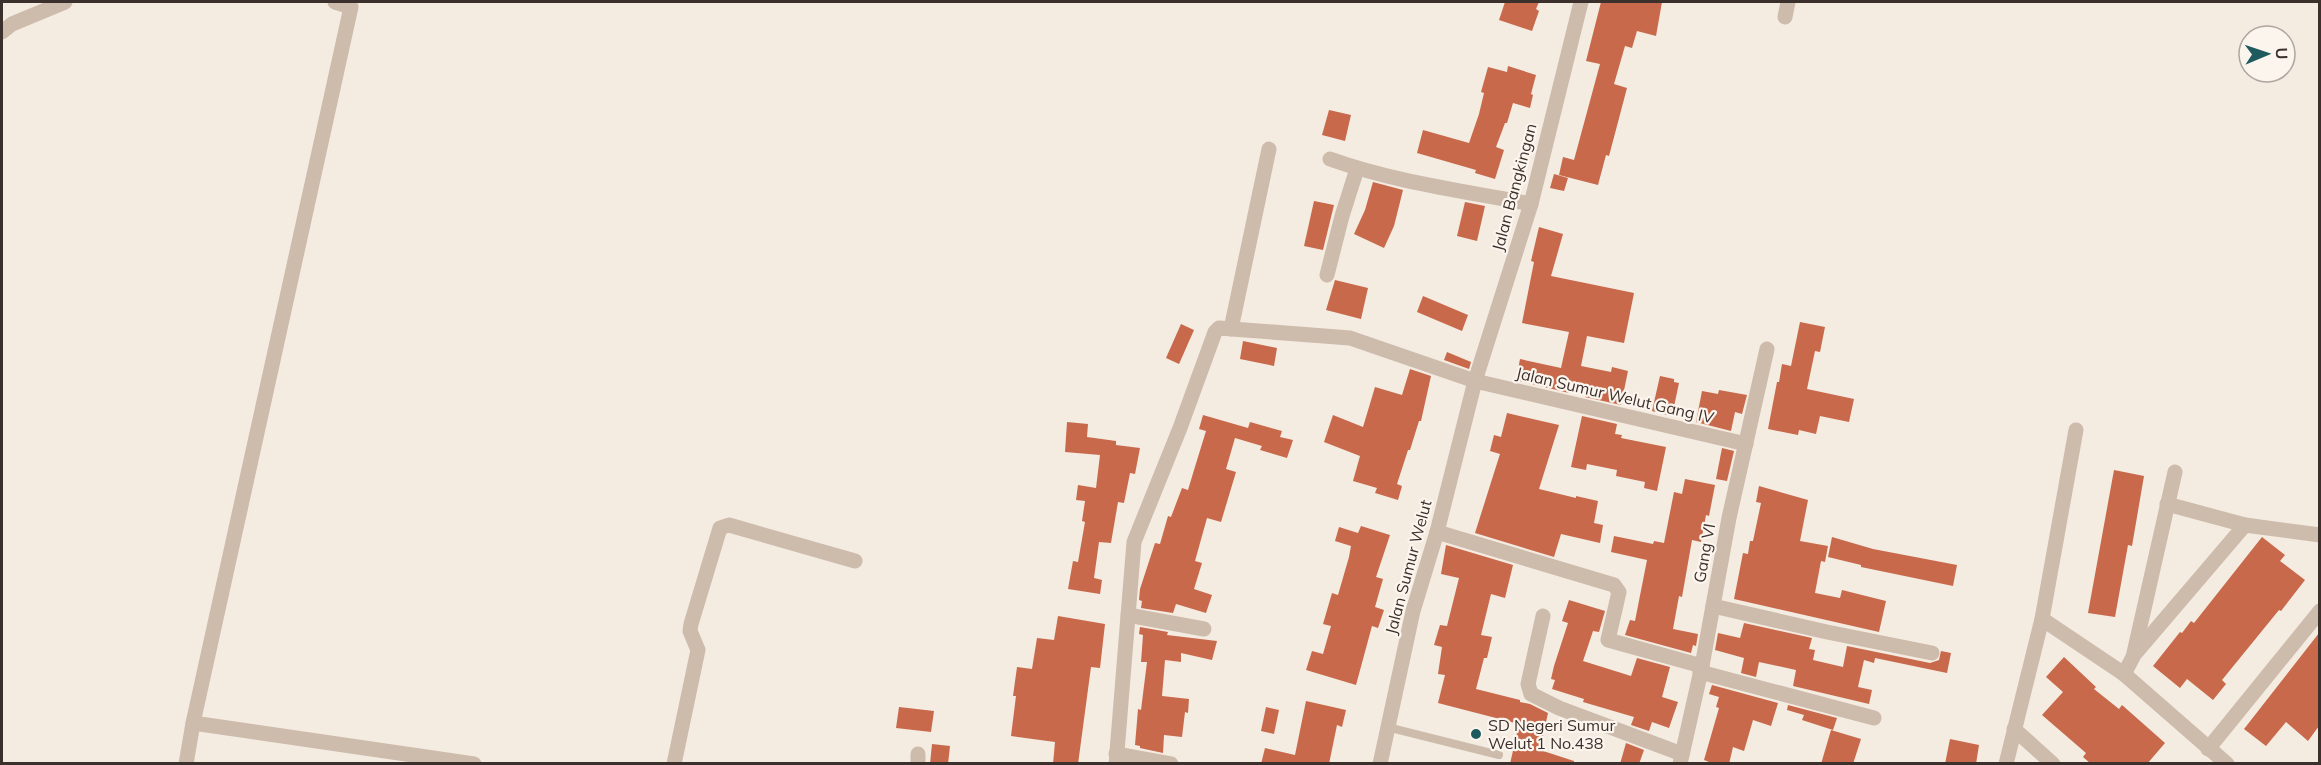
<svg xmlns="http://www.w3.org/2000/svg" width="2321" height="765" font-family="Mulish,sans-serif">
  <rect width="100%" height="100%" fill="#f4ebe1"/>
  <g fill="#c8694b">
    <path d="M1505,2h34l-3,7 3,2 -7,20 -33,-11z"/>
    <path d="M1601,2h61l-6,34 -19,-5 -5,17 -7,-2 -11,38 13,4 -18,68 -3,-1 -8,30 -39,-10 4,-18 11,3 26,-96 -14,-3z"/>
    <path d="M1508,66l28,9 -5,19 2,1 -3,13 -17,-5 -6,20h-2l-9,24 8,3 -9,29 -20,-6 1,-3 -59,-17 6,-23 46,13 10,-29 5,-21 -3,-1 7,-25 19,5z"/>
    <path d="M1329,110l22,5 -6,26 -23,-6z"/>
    <path d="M1554,174l14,4 -4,13 -14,-3z"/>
    <path d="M1373,182l30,8 -9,36 -10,22 -30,-14 11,-24z"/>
    <path d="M1314,201l20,4 -11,45 -19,-4z"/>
    <path d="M1465,202l20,4 -8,35 -20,-5z"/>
    <path d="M1539,227l24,7 -12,42 83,17 -10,50 -37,-7 -6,30 30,6 1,-5 16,4 -7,34 -36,-8 1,-4 -16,-4 -1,4 -53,-13 4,-21 41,9 8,-36 -47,-9 12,-61 -3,-1z"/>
    <path d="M1335,280l33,8 -7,31 -35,-9z"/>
    <path d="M1423,296l45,19 -6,16 -45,-19z"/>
    <path d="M1800,322l25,5 -5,25 -5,-1 -8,38 47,10 -5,23 -29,-6 -4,18 -17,-4 -1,5 -30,-6 9,-47h2l3,-18 9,2z"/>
    <path d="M1181,324l13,6 -15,34 -13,-6z"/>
    <path d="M1243,341l34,7 -3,18 -34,-7z"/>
    <path d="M1447,352l24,10 -2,7 -25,-9z"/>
    <path d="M1410,369l21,7 -10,45h-2l-9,29h-2l-11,34 5,2 -4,14 -23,-7 2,-5 -24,-7 7,-25 -36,-14 9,-27 30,12 12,-40 27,8z"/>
    <path d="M1660,376l14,3v3l5,1 -7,33 -20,-5z"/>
    <path d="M1719,390l28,5 -5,19 -7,-2 -4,19 -35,-9 6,-31 16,3z"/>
    <path d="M1507,413l52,12 -20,64 37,9v-2l22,5 -4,22 9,2 -3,18 -39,-9 -7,23 -79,-24 25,-79 -10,-3 4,-16 7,2z"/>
    <path d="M1203,415l45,13 2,-6 32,9 -2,6 13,3 -6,18 -27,-8 2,-4 -27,-8 -9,31 10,3 -15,50 -14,-4 -12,43 7,2 -8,26 18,6 -6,18 -30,-9 -3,9 -32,-5 1,-7 -3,-1 1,-11 15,-46 5,1 8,-28 3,1 11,-29 6,2 6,-20 12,-39 -7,-2z"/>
    <path d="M1582,416l35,8 -2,10 7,1 -1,3 45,9 -9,44 -13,-3 1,-6 -29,-6 1,-6 -30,-6 -1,6 -15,-3z"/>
    <path d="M1067,422l21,2 -1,13 29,4v4l24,3 -5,26 -5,-1 -6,30 -6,-1 -7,41 -12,-1 -5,36 8,2 -2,14 -32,-5 5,-28 5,1 7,-40 -3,-1 3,-20 -9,-1 2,-15 18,3 4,-33 -35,-3z"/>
    <path d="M1722,448l12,3 -7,30 -11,-2z"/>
    <path d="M2114,470l30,6 -12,70 -4,-1 -13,72 -27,-4z"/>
    <path d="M1685,479l30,6 -6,31 -3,-1 -5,27 -9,-2 -10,57 -3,-1 -6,33 25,5 -2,12 -3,-1 -2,8 -66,-18 5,-15 5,1 12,-61 -36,-8 3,-16 39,8 1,-3 10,2 10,-51 8,2z"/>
    <path d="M1759,486l49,14 -8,41 28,5 -3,16 -4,-1 -6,32 25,5 2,-8 44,11 -7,31 -145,-33 9,-46 5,1 2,-13h3l8,-38 -5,-1z"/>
    <path d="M1361,526l29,9 -14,42 7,2 -8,28 9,3 -6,18 -6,-2 -16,59 -50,-15 6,-19 11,3 8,-28 -8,-2 9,-31 6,2 11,-38 2,-11 -16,-5 4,-14 19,6z"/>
    <path d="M1832,537l41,12 84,16 -4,21 -92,-19v-2l-33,-8z"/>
    <path d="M2262,537l23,18 -5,6 25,19 -24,31 -2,-1 -57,70 4,4 -13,16 -26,-21 -7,9 -27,-22 27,-34 2,1 9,-12 3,2z"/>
    <path d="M1446,545l67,20 -8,33 -14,-4 -10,41 11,2 -5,21h-3l-8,31 44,11v2l10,2 18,9 -8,37 34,11v3h-64l9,-40 -81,-21 7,-28 -7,-1 4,-27 -8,-2 6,-20 7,1 12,-48 -18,-4z"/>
    <path d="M1569,600l36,11 -6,21 -6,-1 -10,30 48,15 6,-18 33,9 -8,30 16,5 -9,26 -17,-6 -3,9 -18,-6 3,-8 -51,-15 1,-3 -32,-10 3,-9 -4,-1 3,-13 14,-43 -6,-2z"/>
    <path d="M1058,616l47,8 -5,44 -9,-1 -13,97h-25l2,-22 -44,-6 5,-40h-3l4,-29 15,2 5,-31 17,2z"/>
    <path d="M1744,623l68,15 -3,11 6,1 -2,10 30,7 4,-21 83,17 9,-3 2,-9 10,2 -4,20 -72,-15 -1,5 -10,-3 -6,27 14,3 -3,14 -76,-18 3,-16 -37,-8 -3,15 -15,-4 3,-15 -29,-8 3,-17 22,5z"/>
    <path d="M1140,627l28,5 -1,3 50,6 -5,19 -31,-7v9l-16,-2 -3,36 27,3 -1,14 -3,-1 -3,25 -18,-2 -1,18 -23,-5v-2l-5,-1 3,-36 3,1 6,-48h-6l2,-27 -4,-1z"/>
    <path d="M2319,633v93l-11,15 -22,-19 -20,24 -22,-17z"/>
    <path d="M2064,657l32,30 -2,2 25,20 3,-4 43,38 -18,21h-56l-8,-7 3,-4 -44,-38 21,-23 -17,-15z"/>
    <path d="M1712,685l66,18 -7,23 -18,-6 -9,31 -11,-4 -4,17h-15l-10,-4 15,-52 -3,-1 3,-10 -10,-3z"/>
    <path d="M1306,701l40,9 -4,17 -5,-2 -8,39h-68l4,-16 30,7z"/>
    <path d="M1788,705l49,13 -4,12 -31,-10 2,-5 -17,-5z"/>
    <path d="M899,707l35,4 -3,21 -35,-4z"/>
    <path d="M1266,707l13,3 -5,24 -13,-3z"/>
    <path d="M1831,730l30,9 -8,25h-32z"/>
    <path d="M1950,739l29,6 -3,19h-31z"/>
    <path d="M1626,743l18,7 -5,14h-19z"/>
    <path d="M932,744l18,2 -2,18h-18z"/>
  </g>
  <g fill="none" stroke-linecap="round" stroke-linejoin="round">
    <path stroke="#cdbbac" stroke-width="8" d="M1387,727l112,28"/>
    <g stroke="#cdbbac" stroke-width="15">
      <path d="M1785,17l3,-15"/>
      <path d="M2,32l10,-8 53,-22"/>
      <path d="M1330,159c64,23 134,32 201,45"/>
      <path d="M1327,275l15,-59 15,-47"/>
      <path d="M1231,329l38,-180"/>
      <path d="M2167,504l78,21 75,10"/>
      <path d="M1437,532l177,53 5,7 -11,48 94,26"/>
      <path d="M1713,606l114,26 105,21"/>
      <path d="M1128,615l76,14"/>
      <path d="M1543,616l-15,68 3,10 28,14 123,46"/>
      <path d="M2042,619l82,55 103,90"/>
      <path d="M2134,653l41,-181"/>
      <path d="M1700,672l174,46"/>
      <path d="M2124,674l10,-19 111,-130"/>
      <path d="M193,723l281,41"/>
      <path d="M2014,729l39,35"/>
      <path d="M2208,749l112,-138"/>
      <path d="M918,754v10"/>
      <path d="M1116,754l55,10"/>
      <path d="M186,764l7,-41 158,-716 -16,-5"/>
      <path d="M674,764l24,-114 -8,-19 1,-7 29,-96 9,-3 126,36"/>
      <path d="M1116,764l18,-222 46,-114 35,-96 4,-4 131,10 125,43 271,63"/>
      <path d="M1680,764l22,-98 27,-148 38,-169"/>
      <path d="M2006,764l36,-145 34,-189"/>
    </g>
    <path stroke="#cdbbac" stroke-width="15" d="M1380,764l33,-153 24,-79 38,-151 56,-177 50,-202"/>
  </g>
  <circle fill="#1f5a5e" stroke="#fbf5ee" stroke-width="2" cx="1476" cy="734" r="6"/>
  <g text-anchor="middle" stroke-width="4.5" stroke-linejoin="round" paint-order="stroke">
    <g font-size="16" fill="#3b302b" stroke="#fbf5ee">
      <text transform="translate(1514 187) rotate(-75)" y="6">Jalan Bangkingan</text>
      <text transform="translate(1615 395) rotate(13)" y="6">Jalan Sumur Welut Gang IV</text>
      <text transform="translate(1704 553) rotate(-80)" y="6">Gang VI</text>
      <text transform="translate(1408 567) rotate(-75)" y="6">Jalan Sumur Welut</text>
    </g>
    <g font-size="16" fill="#3b302b" stroke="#fbf5ee" text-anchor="start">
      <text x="1488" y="731">SD Negeri Sumur<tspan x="1488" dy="18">Welut 1 No.438</tspan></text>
    </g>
  </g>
  <rect width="2321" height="765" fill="none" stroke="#3b302b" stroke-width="6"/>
  <g transform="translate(2267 54) rotate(88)"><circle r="28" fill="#fbf5ee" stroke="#aea6a0" stroke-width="1.5"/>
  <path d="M0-4.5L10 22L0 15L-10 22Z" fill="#1f5a5e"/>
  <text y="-9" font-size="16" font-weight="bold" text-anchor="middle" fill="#3b302b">U</text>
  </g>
</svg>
